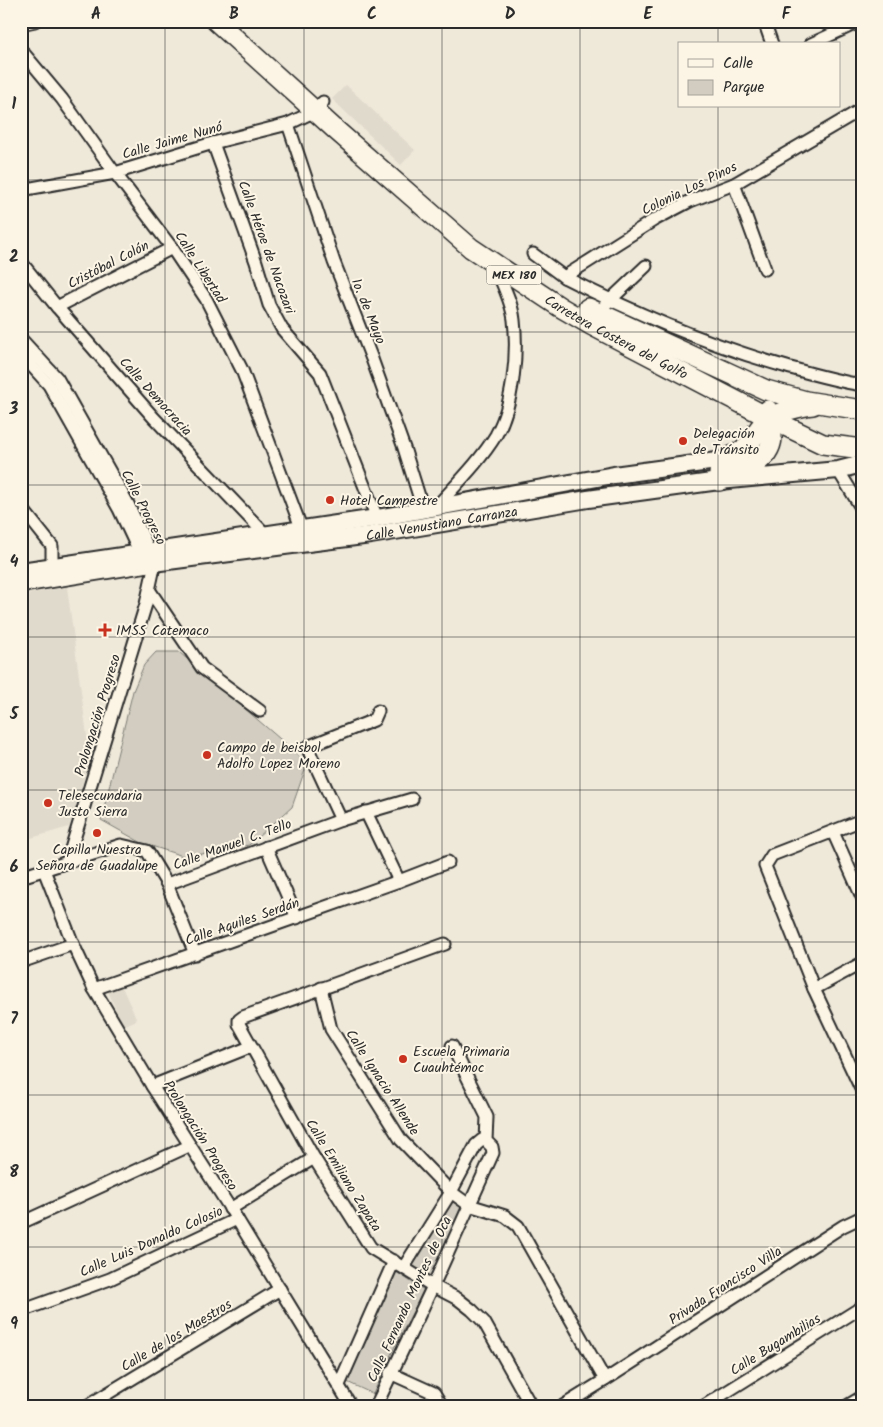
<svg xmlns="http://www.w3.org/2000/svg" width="883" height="1427" font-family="Kalam,sans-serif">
  <rect width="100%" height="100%" fill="#efe9da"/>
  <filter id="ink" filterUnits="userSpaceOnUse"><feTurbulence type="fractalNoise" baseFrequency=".02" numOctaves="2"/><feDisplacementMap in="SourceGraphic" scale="10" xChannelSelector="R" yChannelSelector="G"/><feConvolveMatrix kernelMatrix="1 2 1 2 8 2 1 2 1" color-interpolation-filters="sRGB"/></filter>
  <g filter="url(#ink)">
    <g fill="#e0dacc">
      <path d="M346,85l69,65 -14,15 -69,-66z"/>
      <path d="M67,587l23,171 -21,69 -48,14v-246z"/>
      <path d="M121,985l16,35 -14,6 -15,-35z"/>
    </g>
    <g fill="#d2cdc0" stroke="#7e7c76">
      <path d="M156,652h23l108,93 20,19 -15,43 -43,38 -63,12 -44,-14 -41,-23 32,-129 11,-26z"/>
      <path d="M451,1197l14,8 -35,73 -19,-12z"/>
      <path d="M396,1272l28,18 -30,58 -21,46 -28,-13z"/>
    </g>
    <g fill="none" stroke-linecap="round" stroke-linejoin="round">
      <defs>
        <g id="street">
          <path d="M764,21l8,23"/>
          <path d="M21,24l14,-3"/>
          <path d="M811,44l50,-23"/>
          <path d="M21,50l41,49 53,74 57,75 34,51 36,71 60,160"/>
          <path d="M288,124l46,138 38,97 32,89 19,61"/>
          <path d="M213,143l43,119 13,43 13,24 38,44 57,145"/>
          <path d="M734,184l31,85"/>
          <path d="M21,190l94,-17 98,-30 75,-19 27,-13 8,-9"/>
          <path d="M533,254l31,23 90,-57 36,-19 44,-17 128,-75"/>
          <path d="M21,262l36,45 97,111 112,117 1,5"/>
          <path d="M564,277c72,37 145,68 223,90 25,7 49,14 75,18"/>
          <path d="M605,305l41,-39"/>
          <path d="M57,307l115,-59"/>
          <path d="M21,339l36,39 71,126 22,48 5,11 -9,41 -79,258"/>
          <path d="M21,354l28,31 70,124 23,49"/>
          <path d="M838,470l24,39"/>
          <path d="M437,506c20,-22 44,-46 59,-71 17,-30 22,-80 18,-115 -2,-18 -12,-37 -19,-54"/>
          <path d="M21,507l31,39v20"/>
          <path d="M150,591l52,77 58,43"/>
          <path d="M366,812l33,69"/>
          <path d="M341,820l-34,-73 67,-27 4,-9"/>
          <path d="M862,820l-90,35 -7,11 49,123 48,102"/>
          <path d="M833,832l29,65"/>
          <path d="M266,847l31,71"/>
          <path d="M44,870l29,74 21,45 58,97 85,133 114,187"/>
          <path d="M21,877l100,-32 26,6 20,33 28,70"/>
          <path d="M167,884l174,-64 71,-21"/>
          <path d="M445,944l-202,73 -4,3v4l75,134 57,90 62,38 25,13 14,11 12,12 47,84"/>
          <path d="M21,962l52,-18"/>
          <path d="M321,988l10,41 70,111 50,52 18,13 36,11 13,10 87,154"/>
          <path d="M94,989l305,-108 49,-19"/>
          <path d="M814,989l48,-26"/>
          <path d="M152,1086l98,-39"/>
          <path d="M230,1209l84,-51"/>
          <path d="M21,1223l168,-77"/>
          <path d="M404,1267l47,-75 25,-47 6,-5 4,1"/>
          <path d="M21,1311l89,-32 127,-60"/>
          <path d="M390,1373l44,20 8,13"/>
          <path d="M339,1385l55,-124"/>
          <path d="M87,1406l193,-117"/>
          <path d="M376,1406l57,-120 60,-133 -1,-6 -6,-6 1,-24 -35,-71"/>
          <path d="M563,1406l42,-26 238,-154 19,-9"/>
          <path d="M704,1406l158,-99"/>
          <path d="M847,1406l15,-9"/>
        </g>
        <g id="secondary">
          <path d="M21,571l356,-53 237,-43 110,-15"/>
          <path id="s1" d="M21,584l124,-20 226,-29 217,-36 131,-18 119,-11 24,-6"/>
        </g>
        <g id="primary">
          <path id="s2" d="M216,21l121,110 134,117 89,59 31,18 184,96 48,23 39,5"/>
          <path d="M588,308l178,82 40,11 56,9"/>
          <path d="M768,410c1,10 4,19 4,28 -2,25 -34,36 -53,43 -1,-27 9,-19 26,-33 9,-8 13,-23 24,-30 9,-6 33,-12 44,-13"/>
        </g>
      </defs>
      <use href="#street" stroke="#2b2b2b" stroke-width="15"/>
      <use href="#secondary" stroke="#2b2b2b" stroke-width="20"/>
      <use href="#primary" stroke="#2b2b2b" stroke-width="22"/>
      <use href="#street" stroke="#fcf5e5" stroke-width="11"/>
      <use href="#secondary" stroke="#fcf5e5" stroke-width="16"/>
      <use href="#primary" stroke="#fcf5e5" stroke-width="19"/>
    </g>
  </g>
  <path fill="none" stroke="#2b2b2b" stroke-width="1" stroke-opacity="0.55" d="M165,21v1385M304,21v1385M442,21v1385M580,21v1385M718,21v23M718,106v1300M21,180h841M21,332h841M21,485h841M21,637h841M21,790h841M21,942h841M21,1095h841M21,1247h841"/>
  <g fill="#c8321e" stroke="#fcf5e5" stroke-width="2">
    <circle cx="683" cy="441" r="5"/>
    <circle cx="330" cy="500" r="5"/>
    <path d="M102.5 622.5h5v5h5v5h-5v5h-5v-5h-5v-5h5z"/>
    <circle cx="207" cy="755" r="5"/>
    <circle cx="48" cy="803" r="5"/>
    <circle cx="97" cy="833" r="5"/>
    <circle cx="403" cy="1059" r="5"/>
  </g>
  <g text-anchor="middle" stroke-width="4" stroke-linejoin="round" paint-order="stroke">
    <rect fill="#fcf5e5" stroke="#6a6863" stroke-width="1" x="486.5" y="265.5" width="55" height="19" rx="4"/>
    <g font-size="12" font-weight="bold" fill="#2b2b2b">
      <text x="514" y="279">MEX 180</text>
    </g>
    <g font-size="14" fill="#2b2b2b" stroke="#fcf5e5">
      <text transform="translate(172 140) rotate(-16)" y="5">Calle Jaime Nunó</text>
      <text transform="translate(689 188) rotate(-26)" y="5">Colonia Los Pinos</text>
      <text transform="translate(267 247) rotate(70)" y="5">Calle Héroe de Nacozari</text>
      <text transform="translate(108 264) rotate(-27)" y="5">Cristóbal Colón</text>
      <text transform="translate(201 267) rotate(57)" y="5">Calle Libertad</text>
      <text transform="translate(369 311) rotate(68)" y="5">1o. de Mayo</text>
      <text dy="5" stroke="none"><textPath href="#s2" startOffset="512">Carretera Costera del Golfo</textPath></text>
      <text transform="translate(156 396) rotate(48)" y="5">Calle Democracia</text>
      <text transform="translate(144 507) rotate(63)" y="5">Calle Progreso</text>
      <text dy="5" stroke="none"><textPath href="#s1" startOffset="425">Calle Venustiano Carranza</textPath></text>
      <text transform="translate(97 715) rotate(-73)" y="5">Prolongación Progreso</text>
      <text transform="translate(232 844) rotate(-20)" y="5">Calle Manuel C. Tello</text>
      <text transform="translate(242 921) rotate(-19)" y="5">Calle Aquiles Serdán</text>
      <text transform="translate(383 1082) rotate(57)" y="5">Calle Ignacio Allende</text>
      <text transform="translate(201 1135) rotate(58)" y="5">Prolongación Progreso</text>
      <text transform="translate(344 1175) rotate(58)" y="5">Calle Emiliano Zapata</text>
      <text transform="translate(151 1241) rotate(-24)" y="5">Calle Luis Donaldo Colosio</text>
      <text transform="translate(725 1285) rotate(-33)" y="5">Privada Francisco Villa</text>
      <text transform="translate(409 1299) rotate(-65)" y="5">Calle Fernando Montes de Oca</text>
      <text transform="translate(176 1335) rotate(-31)" y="5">Calle de los Maestros</text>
      <text transform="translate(775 1344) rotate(-32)" y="5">Calle Bugambilias</text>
    </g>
    <g font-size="14" fill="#2b2b2b" stroke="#fcf5e5" text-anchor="start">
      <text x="693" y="438">Delegación<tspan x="693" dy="16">de Tránsito</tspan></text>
      <text x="340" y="505">Hotel Campestre</text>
      <text x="116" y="635">IMSS Catemaco</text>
      <text x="217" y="752">Campo de beisbol<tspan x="217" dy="16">Adolfo Lopez Moreno</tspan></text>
      <text x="58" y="800">Telesecundaria<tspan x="58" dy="16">Justo Sierra</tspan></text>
      <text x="97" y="854" text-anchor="middle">Capilla Nuestra<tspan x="97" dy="16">Señora de Guadalupe</tspan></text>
      <text x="413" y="1056">Escuela Primaria<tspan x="413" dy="16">Cuauhtémoc</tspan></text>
    </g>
  </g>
  <rect width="883" height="1427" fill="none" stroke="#fcf5e5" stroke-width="55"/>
  <rect x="678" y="42" width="162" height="65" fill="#fcf5e5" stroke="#a8a49b"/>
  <rect x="688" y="59" width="25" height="8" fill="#fcf5e5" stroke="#a8a49b"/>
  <text x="723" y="68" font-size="15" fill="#2b2b2b">Calle</text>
  <rect x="688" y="80" width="25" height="15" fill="#d2cdc0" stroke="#a8a49b"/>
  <text x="723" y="92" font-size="15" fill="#2b2b2b">Parque</text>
  <rect x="28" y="28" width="828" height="1372" fill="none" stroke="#2b2b2b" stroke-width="2"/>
  <g font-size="16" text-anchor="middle" font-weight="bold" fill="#2b2b2b">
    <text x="96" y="19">A</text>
    <text x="234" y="19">B</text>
    <text x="372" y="19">C</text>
    <text x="510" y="19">D</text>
    <text x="648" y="19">E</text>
    <text x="786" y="19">F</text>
    <text x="14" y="109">1</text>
    <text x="14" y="262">2</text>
    <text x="14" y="414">3</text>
    <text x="14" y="567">4</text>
    <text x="14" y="719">5</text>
    <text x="14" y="872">6</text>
    <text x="14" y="1024">7</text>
    <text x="14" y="1177">8</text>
    <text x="14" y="1329">9</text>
  </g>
</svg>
